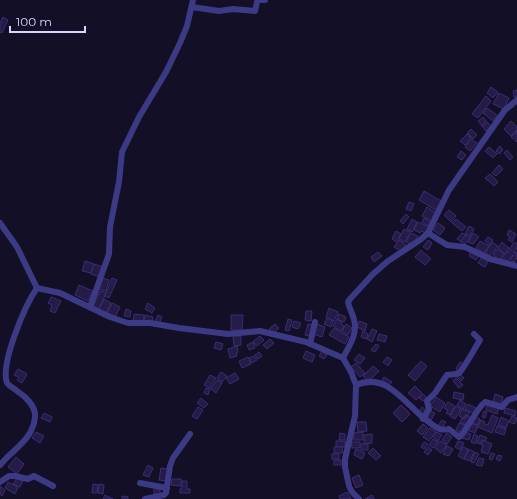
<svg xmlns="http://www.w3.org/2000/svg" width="517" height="499" font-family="Montserrat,sans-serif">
  <rect width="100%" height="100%" fill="#130f26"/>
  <g fill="#241b47" stroke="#3b2d73">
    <path d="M3,17l5,3 -6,13 -2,-1v-9z"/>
    <path d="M491,87l7,5 -5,6 -6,-5z"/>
    <path d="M517,90v6l-3,1 -1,-6z"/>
    <path d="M499,93l10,5 -5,11 -11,-5z"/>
    <path d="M486,96l5,5 -13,17 -6,-4z"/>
    <path d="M487,108l10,7 -4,6 -10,-8z"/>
    <path d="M483,117l3,4 -4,5 -4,-5z"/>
    <path d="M511,121l6,6v3l-6,6 -7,-7z"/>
    <path d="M487,122l4,4 -5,5 -4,-5z"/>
    <path d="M471,129l6,6 -4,4 -6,-6z"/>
    <path d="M517,131v11l-6,-5z"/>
    <path d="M467,134l4,4 -6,7 -5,-4z"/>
    <path d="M471,139l6,4 -7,8 -5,-4z"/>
    <path d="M500,146l3,4 -4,4 -3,-3z"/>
    <path d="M489,147l8,7 -4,4 -8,-7z"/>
    <path d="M507,150l6,7 -3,3 -6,-7z"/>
    <path d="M461,151l5,4 -4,5 -5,-3z"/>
    <path d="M499,165l4,4 -7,7 -4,-3z"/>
    <path d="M490,174l8,8 -4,4 -9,-8z"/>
    <path d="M424,191l17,10 -5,9 -17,-10z"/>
    <path d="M409,202l5,2 -3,7 -5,-2z"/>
    <path d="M427,207l8,5 -4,9 -9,-5z"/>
    <path d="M449,210l7,6 -5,6 -7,-7z"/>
    <path d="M406,214l3,3 -6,7 -3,-3z"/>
    <path d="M424,218l6,4 -2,4 -6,-4z"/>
    <path d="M412,219l5,3 -5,10 -5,-3z"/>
    <path d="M456,219l10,8 -4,4 -10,-8z"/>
    <path d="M418,222l11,5 -3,6 -5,-2 -1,2 -6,-3z"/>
    <path d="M438,223l7,5 -5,7 -7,-5z"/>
    <path d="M469,226l5,3 -4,7 -5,-2z"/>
    <path d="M404,229l6,3 -5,10 -6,-3z"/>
    <path d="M509,230l7,4 -4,8 -4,-2 2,-3 -3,-2z"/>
    <path d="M396,231l5,3 -5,8 -4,-3z"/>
    <path d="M411,233l7,3 -4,7 -3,2 -5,-3z"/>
    <path d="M462,233l4,2 -5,7 -4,-3z"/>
    <path d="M473,233l6,4 -6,7 -5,-2z"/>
    <path d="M466,235l4,3 -5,6 -4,-2z"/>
    <path d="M488,237l5,3 -3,5 -5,-4z"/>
    <path d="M399,240l7,5 -4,7 -8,-5z"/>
    <path d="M428,240l4,3 -4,7 -5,-3z"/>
    <path d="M480,241l9,5 -5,7 -8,-5z"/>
    <path d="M492,242l6,4 -8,10 -5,-3z"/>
    <path d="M502,242l7,6 -4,6 -7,-6z"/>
    <path d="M514,242l3,2v4l-3,5 -5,-3z"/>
    <path d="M497,249l7,5 -5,6 -6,-5z"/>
    <path d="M421,250l10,9 -6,6 -10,-8z"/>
    <path d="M471,251l8,4 -3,5 -7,-4z"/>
    <path d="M508,251l5,4 -7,8 -5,-4z"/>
    <path d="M378,252l4,4 -8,6 -3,-5z"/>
    <path d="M516,252l1,6 -3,4 -4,-3z"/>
    <path d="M482,257l6,4 -3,6 -7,-4z"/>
    <path d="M85,261l9,3 -3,9 -9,-2z"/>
    <path d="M94,264l9,3 -3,10 -9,-3z"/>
    <path d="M103,278l6,2 -3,11 -7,-2z"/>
    <path d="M112,278l5,2 -8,18 -4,-2z"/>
    <path d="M79,285l14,6 -5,10 -13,-6z"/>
    <path d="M100,291l6,2 -7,16 -6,-2z"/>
    <path d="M51,297l10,4 -6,12 -5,-2 2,-6 -4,-2z"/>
    <path d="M104,299l7,4 -5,10 -7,-4z"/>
    <path d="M112,303l8,4 -5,10 -8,-4z"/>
    <path d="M148,303l7,5 -3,5 -7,-4z"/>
    <path d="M329,308l9,4 -4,9 -8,-4z"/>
    <path d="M126,309l5,2 -1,6 -6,-1z"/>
    <path d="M306,311h6l-1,10 -6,-1z"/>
    <path d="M134,314l10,1 -1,8 -10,-1z"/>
    <path d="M339,314l7,3 -2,5 -7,-3z"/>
    <path d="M145,315l8,2 -1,6 -8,-2z"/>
    <path d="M158,315l4,2 -3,7 -4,-2z"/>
    <path d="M231,315h12l-1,15h-11z"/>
    <path d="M327,318l6,3 -2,6 -7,-3z"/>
    <path d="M288,319l4,1 -3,11 -4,-1z"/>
    <path d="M337,319l5,3 -1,2 3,2 -3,5 -8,-5z"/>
    <path d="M294,321l7,2 -3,6 -6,-2z"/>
    <path d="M359,321l8,3 -2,7 -8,-4z"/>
    <path d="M275,324l4,4 -5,5h-2l-3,-4z"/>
    <path d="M308,324l5,1 -3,11 -5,-1z"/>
    <path d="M317,324l8,3 -3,10 -9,-3z"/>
    <path d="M346,324l6,4 -4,7 -6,-4z"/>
    <path d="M334,328l15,9 -4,7 -16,-9z"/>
    <path d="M372,329l5,2 -5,11 -5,-3z"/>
    <path d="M363,331l5,3 -2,5 -5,-2z"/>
    <path d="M379,334l8,2 -2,6 -8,-2z"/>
    <path d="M233,336h8v9l-7,1z"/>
    <path d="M260,336l4,4 -7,6 -4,-4z"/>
    <path d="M270,339l4,4 -7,6 -4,-4z"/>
    <path d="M216,342l7,2 -2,6 -7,-2z"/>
    <path d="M253,342l2,6 -6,2 -2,-5z"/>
    <path d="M376,344l3,2 -4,6 -4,-2z"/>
    <path d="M237,346l1,6 -2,1 1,3 -7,2 -2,-9z"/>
    <path d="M306,351l9,4 -3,7 -9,-4z"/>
    <path d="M322,351l5,4 -3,4 -5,-3z"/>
    <path d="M259,352l3,4 -4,3 -3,-4z"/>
    <path d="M359,354l6,4 -5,6 -6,-4z"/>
    <path d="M254,356l3,4 -5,3 -3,-5z"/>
    <path d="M248,357l3,7 -9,4 -3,-7z"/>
    <path d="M387,357l5,3 -4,6 -5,-4z"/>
    <path d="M421,361l6,5 -12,15 -7,-6z"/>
    <path d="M460,362l4,2 -4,7 -4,-2z"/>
    <path d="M356,363l9,10 -5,4 -9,-10z"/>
    <path d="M373,366l6,5 -10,10 -6,-5z"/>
    <path d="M18,369l9,5 -5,9 -5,-3 2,-3 -5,-2z"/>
    <path d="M221,372l6,4 -5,6 -5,-4z"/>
    <path d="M235,373l4,6 -9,5 -4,-6z"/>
    <path d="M460,374l4,4 -3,3 -4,-4z"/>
    <path d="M210,375l6,3 -6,10 -6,-3z"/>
    <path d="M384,377l8,5 -3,3 -7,-5z"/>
    <path d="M456,378l7,7 -4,3 -6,-7z"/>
    <path d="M217,380l5,3 -6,10 -5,-4z"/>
    <path d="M415,386l7,7 -6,7 -8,-7z"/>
    <path d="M206,388l4,1 -2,6 -4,-2z"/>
    <path d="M454,392l10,2 -1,6 -10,-2z"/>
    <path d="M423,394l4,4 -4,3 -4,-3z"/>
    <path d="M495,394l8,3 -2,8 -8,-3z"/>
    <path d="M436,397l9,6 -5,9 -10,-6z"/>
    <path d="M201,398l7,6 -4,4 -7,-5z"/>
    <path d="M460,400l6,4 -3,5 -6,-4z"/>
    <path d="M448,402l7,4 -5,9 -4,-2 2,-3 -4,-2z"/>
    <path d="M488,403l11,4 -2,7 -11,-4z"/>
    <path d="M468,404l8,4 -3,5 -8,-4z"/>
    <path d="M401,405l9,9 -8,8 -9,-9z"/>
    <path d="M456,406l5,3 -6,10 -5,-3z"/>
    <path d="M198,407l5,3 -6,9 -5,-3z"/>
    <path d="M422,407l5,4 -4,6 -5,-4z"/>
    <path d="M505,408l11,3 -1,5 -11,-3z"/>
    <path d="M462,409l8,3 -2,4 -3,-1 -1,3 -5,-2z"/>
    <path d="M430,411l5,2 -4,7 -4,-2z"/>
    <path d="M484,411l3,1 -2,6 -3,-1z"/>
    <path d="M44,413l8,4 -2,5 -9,-4z"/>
    <path d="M492,415l6,3 -6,15 -14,-6 3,-7 4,2 -1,2 4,1z"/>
    <path d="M466,416l4,1 -3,8 -7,-3 2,-4 3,1z"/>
    <path d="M512,416l5,2 -2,6 -6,-2z"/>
    <path d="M475,417l5,2 -2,6 -6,-2z"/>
    <path d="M501,417l8,4 -3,7 -8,-3z"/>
    <path d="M442,420l4,2 -4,6 -4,-2z"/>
    <path d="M357,422h9l1,9 -9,1z"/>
    <path d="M459,423l6,2 -3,8 -6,-3z"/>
    <path d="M470,423l8,3 -3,7 -8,-3z"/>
    <path d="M423,424l5,4 -6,7 -5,-4z"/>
    <path d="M497,426l9,3 -2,6 -9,-3z"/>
    <path d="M430,428l6,4 -7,9 -6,-4z"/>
    <path d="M36,432l8,4 -4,7 -8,-5z"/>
    <path d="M363,432v8h-9v-7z"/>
    <path d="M437,432l5,3 -4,6 -5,-4z"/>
    <path d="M465,432l6,2 -2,6 -7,-2z"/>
    <path d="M340,433l5,1v6h-6z"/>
    <path d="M447,433l5,4 -5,7 -5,-4z"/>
    <path d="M372,434v9l-8,1v-9z"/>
    <path d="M474,434l4,2 -3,8 -4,-2z"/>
    <path d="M480,435l7,3 -2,3 -3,-1 -2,4 -3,-1z"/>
    <path d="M433,439l5,3 -5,6 -4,-3z"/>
    <path d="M483,440l9,4 -4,10 -7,-2 2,-7h-2z"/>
    <rect x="336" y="441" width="9" height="6"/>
    <path d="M440,441l7,4 -6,8 -6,-5z"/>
    <path d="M458,441l6,2 -4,7 -5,-3z"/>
    <path d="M351,442h9v6h-8z"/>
    <path d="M424,442l4,2 -4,5 -3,-2z"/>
    <rect x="361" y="444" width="7" height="6"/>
    <path d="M447,446l6,3 -4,7 -6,-2z"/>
    <path d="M334,447h8l1,6h-9z"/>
    <path d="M428,447l4,3 -4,5 -4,-3z"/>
    <path d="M463,447l5,2 -4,10 -6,-3z"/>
    <path d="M373,448l8,8 -5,4 -8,-7z"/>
    <path d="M356,449l9,4 -3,6 -8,-4z"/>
    <path d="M469,449l5,3 -4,9 -6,-2z"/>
    <path d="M475,452l4,2 -5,9 -3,-1z"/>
    <path d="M491,453l4,1 -3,6 -3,-1z"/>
    <rect x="332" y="454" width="7" height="5"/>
    <path d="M498,455l4,1 -2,5 -4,-2z"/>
    <path d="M16,457l8,7 -7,10 -9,-7z"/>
    <path d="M479,458l5,1 -2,7 -6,-1z"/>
    <rect x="334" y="460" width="7" height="5"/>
    <path d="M148,465l5,3 -4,9 -6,-2z"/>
    <path d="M161,468l7,1 -2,12 -7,-1z"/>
    <path d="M359,475l4,10 -7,3 -4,-10z"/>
    <path d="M17,478l6,3 -3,6 -7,-3z"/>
    <path d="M172,479h9v7l-10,-1z"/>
    <path d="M182,481h5v8h3v4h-10v-4l2,-1z"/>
    <path d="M8,482l10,5 -3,7 -10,-6z"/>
    <path d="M93,484l5,1 -1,8h-5z"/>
    <path d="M99,484l5,1 -1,9 -5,-1z"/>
    <path d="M0,486l5,4 -3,6 -2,-2z"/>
    <path d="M154,488h3v2h3v4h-6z"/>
    <path d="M347,492l4,7h-11l-1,-3z"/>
    <path d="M105,495l8,4h-10z"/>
    <path d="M372,495l2,4h-9z"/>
    <path d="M122,496l6,1v2h-6z"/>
  </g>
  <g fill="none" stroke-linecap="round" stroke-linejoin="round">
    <g stroke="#3d3a85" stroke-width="6">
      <path d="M261,0h4"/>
      <path d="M192,7l27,4 14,-2 22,2 2,-9 1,-2"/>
      <path d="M0,223l17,24 20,41 23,5 50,24 18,6h22l29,5 49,6 32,-3 46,11 37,16 8,14 5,13 -1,31 -10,43v8l4,19 3,6 7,7"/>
      <path d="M428,233l19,12 18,2 25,12 27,7"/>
      <path d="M90,307l19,-53 1,-27 9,-45 3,-30 17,-35 27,-45 14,-29 7,-17 6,-26"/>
      <path d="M310,344l5,-22"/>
      <path d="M343,358c6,-12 15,-24 11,-38 -1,-6 -5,-12 -6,-18l2,-3 23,-25 15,-13 32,-21 8,-7 21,-43 56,-80 12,-10"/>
      <path d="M356,385c33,-14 50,22 74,38 7,5 10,8 19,6l10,8c6,-3 17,-28 26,-35l17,5 6,-7 9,-3"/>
      <path d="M423,419l6,-10 -2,-8 8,-8 12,-18c4,-1 8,0 12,-2 4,-3 17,-27 21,-33l-6,-6"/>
      <path d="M0,465c13,-16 33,-25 35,-48 1,-11 -10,-21 -18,-26 -3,-3 -7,-4 -10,-8 -7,-19 18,-78 30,-95"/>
      <path d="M0,482l9,-6h6l13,3 6,-3 19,10"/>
      <path d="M140,483l27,5"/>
      <path d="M145,499l19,-4 2,-2 4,-27 3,-8 17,-24"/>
    </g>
  </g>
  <path d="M10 26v6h75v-6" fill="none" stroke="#d9d4ff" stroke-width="2"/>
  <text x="16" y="26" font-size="12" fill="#d9d4ff" stroke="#130f26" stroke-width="3" paint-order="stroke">100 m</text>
</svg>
